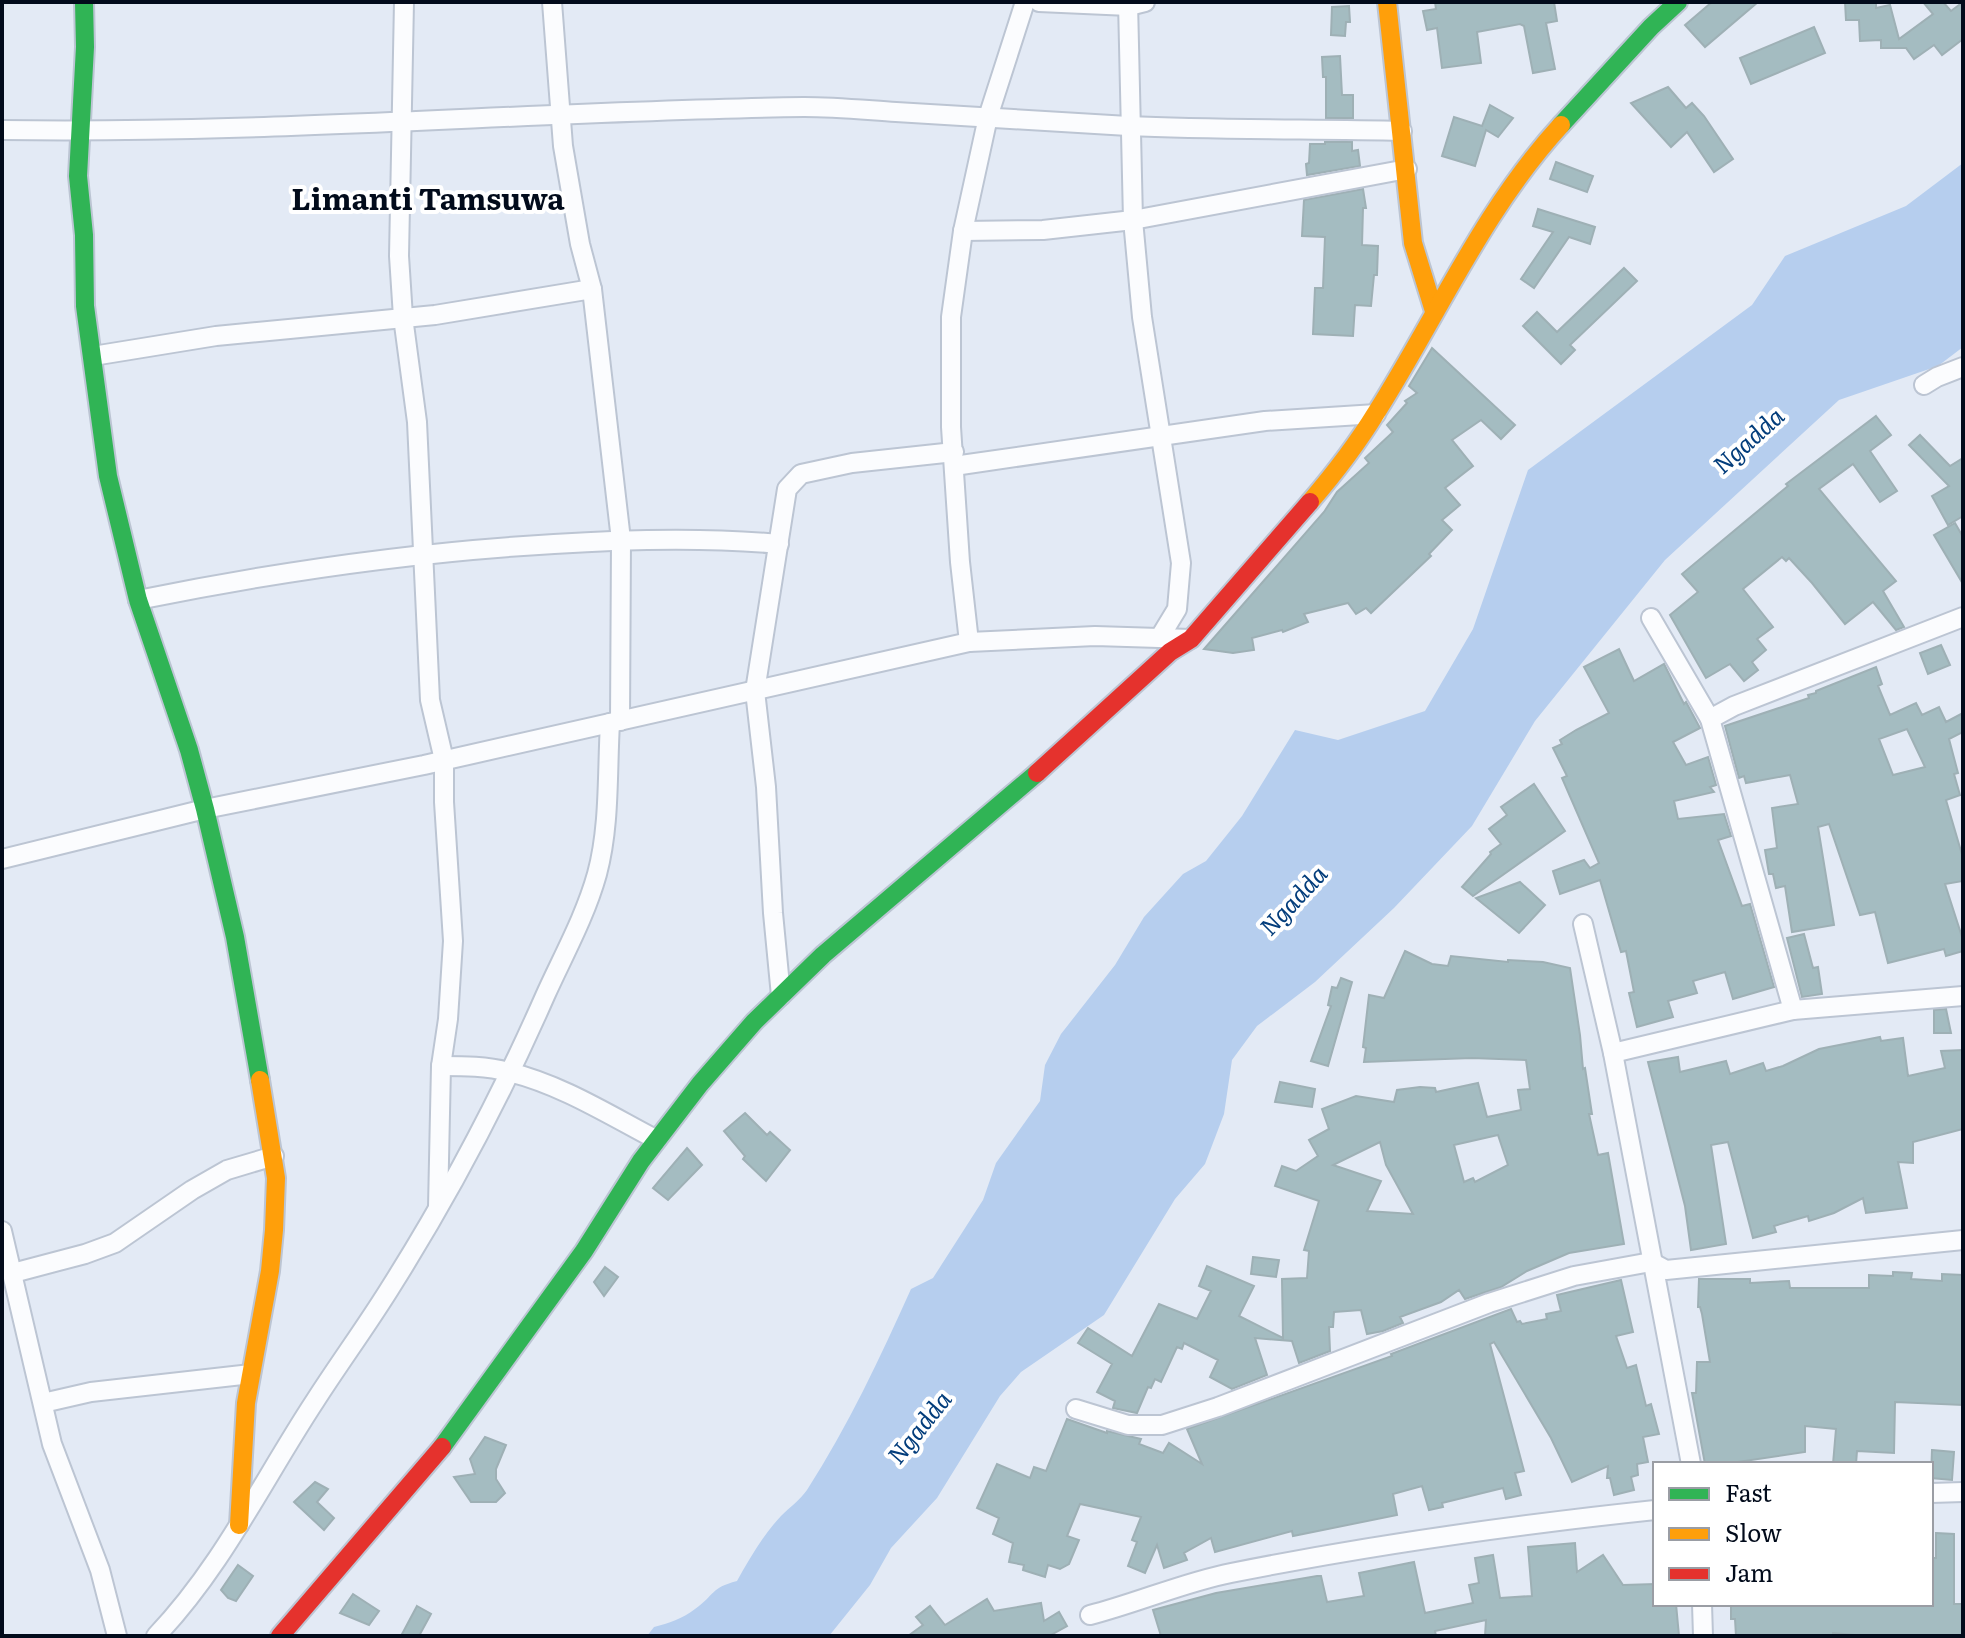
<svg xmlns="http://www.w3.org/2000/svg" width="1965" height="1638" font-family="Literata,serif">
  <rect width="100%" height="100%" fill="#e3eaf5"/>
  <path fill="#b6ceee" d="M1963,163v184l-25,19 -99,34 -174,160 -130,161 -63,105 -78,82 -79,74 -58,44 -25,34 -8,54 -19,50 -30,35 -71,116 -83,57 -21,24 -63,102 -46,50 -21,37 -41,51h-182l7,-9c15,-4 28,-8 41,-18 20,-14 15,-21 42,-28 13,-23 26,-46 44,-65 9,-9 19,-16 26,-26 41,-64 73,-132 104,-201l22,-11 50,-78 13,-37 44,-62 5,-36 16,-31 54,-69 29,-48 39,-43 23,-13 36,-45 53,-86 43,10 87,-29 48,-82 55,-159 224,-165 33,-49 121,-50z"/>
  <g fill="#a4bcc1" stroke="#9eb0b5" stroke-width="2" fill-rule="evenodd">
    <path d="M1435,2h119l3,19 -11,2 9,46 -22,4 -9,-47 -4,-2 -43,8 4,31 -39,5 -5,-40 -10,2 -4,-19 13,-2z"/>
    <path d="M1712,2h46l-53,45 -20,-22z"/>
    <path d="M1845,2h31v6l14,-3 9,34 34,-25 -10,-12h20l8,9 12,-9v37l-21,16 -8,-10 -20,14 -8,-11h-25v-8l-21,1 -1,-21h-13z"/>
    <path d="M1349,6l1,16h-4l-1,14 -14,-1 1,-28z"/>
    <path d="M1814,27l11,26 -74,31 -11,-26z"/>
    <path d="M1340,56l2,39h11v23h-27v-41h-3l-1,-20z"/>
    <path d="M1668,87l18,21 6,-5 12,13 29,43 -19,13 -27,-40 -16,15 -40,-44z"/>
    <path d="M1490,105l23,13 -15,19 -12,-7 -11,36 -33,-10 12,-39 28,9z"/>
    <path d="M1325,142h27v9l6,-1 2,16 -53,9 -1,-11 3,-1 1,-19h15z"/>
    <path d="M1556,162l37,14 -6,16 -37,-13z"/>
    <path d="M1363,189l3,19h-3l-1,37 16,1 -1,29h-3l-3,31 -16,-1 -2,31 -40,-2 2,-46h8l2,-51 -23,-1 2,-36z"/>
    <path d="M1538,209l57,18 -5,17 -21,-7 -35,51 -13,-9 32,-47 -20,-6z"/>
    <path d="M1624,268l13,13 -67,64 5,5 -14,14 -38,-38 14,-14 20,20z"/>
    <path d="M1432,348l83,77 -14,14 -20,-19 -29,20 21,26 -28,22 15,17 -18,15 10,10 -23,24 2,2 -60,57 -5,-5 -10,6 -8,-11 -44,11 4,8 -25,10 -1,-2 -30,8 2,12 -21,3 -29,-4 120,-137 13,-20 32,-29 -4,-5 28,-26 -6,-7 20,-22 -2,-2 12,-8 -8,-7z"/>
    <path d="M1876,416l15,19 -21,16 27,40 -17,11 -27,-38 -34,25 77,92 -13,10 21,36 -8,3 -23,-28 -28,22 -33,-41 -23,-25 -3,3 -4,-4 -39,32 30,38 -16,12 9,11 -14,12 6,8 -14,11 -14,-17 -24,14 -36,-63 28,-23 -16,-18 106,-88 -2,-2z"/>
    <path d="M1920,435l30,31 13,-8v58l-15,9 -16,-29 17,-10 -40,-41z"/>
    <path d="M1955,523l8,14v47l-29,-49z"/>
    <path d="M1941,645l9,20 -22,9 -8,-21z"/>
    <path d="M1619,649l15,32 30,-17 20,40 2,-2 14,26 -27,14 13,23 22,-8 8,28 -6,2 4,5 -40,9 4,18 46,-5 7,22 -13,4 24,66 8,-2 24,83 -41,12 -8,-27 -32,9 4,12 -29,8 5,16 -36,10 -8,-34 5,-1 -8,-41 -5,1 -21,-72 -40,14 -7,-23 31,-11 6,8 9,-5 -37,-85 5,-2 -14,-28 9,-4 -2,-4 16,-10 33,-17 -25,-46z"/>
    <path d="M1876,667l6,17 -4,2 12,29 26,-12 6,12 17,-8 7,15 17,-9v19l-14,7 9,34 -4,1 6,21 -14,5 17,58v23l-18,3 18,56v11l-17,5 -2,-7 -56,14 -13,-51 -15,3 -31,-91 -11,3 16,98 -42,7 -7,-46 -9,2 -3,-14h-4l-4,-24 12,-2 -5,-40 26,-4 -8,-29 -44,8 -2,-7 -5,2 -14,-52 84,-28 -1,-3 8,-2v-2zM1907,729l18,38 -32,8 -14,-36z"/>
    <path d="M1534,784l31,47 -92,65 -11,-9 29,-33 -1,-2 11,-8 -12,-15 18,-14 -6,-8z"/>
    <path d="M1520,882l25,23 -26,28 -43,-35z"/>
    <path d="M1804,934l9,34 5,-1 4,27 -20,3 -15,-59z"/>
    <path d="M1405,951l27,13 16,2 3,-10 57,6v-2l35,2 27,6 10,67 3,34 2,-1 7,46h-3l9,41 10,-2 16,91 -55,9 -42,18 -26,16 -36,12 -6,-9 -18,12 -41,15 3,6 -20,8 -16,3 -6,-24 -27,2 -1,15h-4l1,24 -31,12 -7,-22 -37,-3 12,37 -35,14 -22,-12 8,-17 -34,-17 -2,6 -5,-2 -16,35 -6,-3 -4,9 -3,-1 -11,26 -24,-5 2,-7 -18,-9 15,-28 -34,-21 10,-15 44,28 27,-52 38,15 14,-28 -12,-5 8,-20 47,20 -15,30 44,22 -1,-59 25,-1 2,-27 -5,-1 15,-49 -44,-15 7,-20 14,5 22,-15 -9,-16 20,-11 -7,-20 34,-13 38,6 3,-12 23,-3 15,1 1,4 42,-9 9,34 34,-7 -3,-20 12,-1 -4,-29 -54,-2 -108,4 2,-14 -3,-1 6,-52 15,3zM1498,1135l10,30 -33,17 -2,-4 -9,4 -10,-37zM1380,1142l6,23 27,49 -46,-3 14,-30 -48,-16z"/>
    <path d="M1341,978l11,4 -24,84 -17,-5 20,-55 -3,-1 4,-18 5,1z"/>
    <path d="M1946,1009l5,24h-17v-23z"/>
    <path d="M1880,1037l1,4 22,-3 5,38 37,-8 -4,-17 22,-1v79l-50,13v21l-15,-1 9,46 -41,5 -3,-15 -29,15 -25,8 -1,-5 -34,10 2,6 -23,6 -25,-96 -17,3 15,99 -35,6 -6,-44 -37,-144 30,-5 2,15 46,-11 4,13 33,-11 3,8 17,-5 36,-17z"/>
    <path d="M1280,1082l35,7 -3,18 -37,-5z"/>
    <path d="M745,1113l22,22 3,-3 20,18 -24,31 -23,-22 2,-3 -21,-25z"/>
    <path d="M687,1148l15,17 -34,35 -15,-12z"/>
    <path d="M1253,1257l26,3 -3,17 -25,-3z"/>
    <path d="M605,1267l13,10 -14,19 -10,-14z"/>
    <path d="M1893,1272l19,1 -1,6 31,2v-7l21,1v130l-68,-3 -1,51 -37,-2 -1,13h-23l3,-35 -31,-3v26l-81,12h-19l-13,-71h4l1,-31h13l-8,-48 -2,-7h-2l1,-28h51v4l39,-2 1,7h79v-13l24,1z"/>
    <path d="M1621,1280l12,52 -17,4 11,32 9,-3 10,41 5,-2 8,30 -16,3 5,25 -11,2 1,11 -7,2 3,13 -20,5 -4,-17h-3l1,-12 -36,16 -21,-44 -57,-96 -4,2 34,127 -9,2 6,22 -15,4 -3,-11 -61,15 1,4 -14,3 -7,-24 -29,8 4,21 -104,21 -1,-5 -77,21 -4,-14 -27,15 3,7 -23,8 -7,-23 -12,28 -17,-7 9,-24 -5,-2 9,-23 -61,-13 -13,32 12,4 -10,24 -9,5 -12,-4 -3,12 -22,-7 1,-5 -15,-3 4,-19 -20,-9 6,-16 -22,-10 20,-44 33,14 4,-11 12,4 21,-52 40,14v-2l34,8 -2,5 24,9 6,-10 33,21 -15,-35 205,-73 -1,-2 120,-45 6,13 3,-1 2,3 25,-5 -1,-5 15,-3 -4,-16z"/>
    <path d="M485,1437l21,8 -10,24v10l9,14 -9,9h-25l-17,-25 21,-3 -5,-15z"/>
    <path d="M1932,1450l22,2 -2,28 -21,-2z"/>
    <path d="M315,1482l13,7 -11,13 17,16 -10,12 -30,-28z"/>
    <path d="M1936,1533l18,1v70h9v31l-97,1 -33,-3v3h-97l-1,-17h-4v-15h200v-46h5z"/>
    <path d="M1575,1543l2,29 26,-17 20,30 32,-1v20h21l3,32h-194l1,-16 -51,11 1,5h-275l-8,-26 63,-17 101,-17h4l6,26 37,-6 -5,-23 55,-11 11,51 48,-10 -4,-18 10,-2 -4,-25 18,-3 7,43 32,-2 -4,-49z"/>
    <path d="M238,1565l15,11 -17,25 -8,-3 -7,-8z"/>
    <path d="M353,1594l26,17 -10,14 -29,-12z"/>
    <path d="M987,1599l7,12 47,-8 3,18 15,-9 8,14 -18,10h-141l15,-11 -7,-8 14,-11 15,19z"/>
    <path d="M417,1606l14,8 -12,22h-18z"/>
  </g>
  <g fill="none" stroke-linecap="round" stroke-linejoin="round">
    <defs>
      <g id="street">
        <path d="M404,2l-5,254 4,61 14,105 13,278 14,60v42l9,139 -5,78 -7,47 -3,141"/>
        <path d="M552,2l11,144 17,98 12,45 29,251 -1,181"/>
        <path d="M1039,2l90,4 16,-4"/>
        <path d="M1128,2l5,218 9,97 39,246 -4,46 -17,28"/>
        <path d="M2,130c268,4 534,-19 802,-23 31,0 61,3 92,5 77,4 154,10 232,14 91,4 183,3 274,5"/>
        <path d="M963,231l80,-1 90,-10 274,-51"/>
        <path d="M93,356l123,-20 219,-21 157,-26"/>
        <path d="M1924,385l13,-8 26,-10"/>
        <path d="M954,466l311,-45 111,-7"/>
        <path d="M138,600c137,-28 276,-48 416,-56 76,-5 149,-7 225,0"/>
        <path d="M1651,618l59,101 83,291"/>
        <path d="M969,642l-9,-80 -9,-135v-110l12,-86 25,-114 37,-115"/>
        <path d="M1710,719l24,-13 229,-89"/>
        <path d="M2,859l203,-50 219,-44 545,-123 126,-6 96,3"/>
        <path d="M1583,924l30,129 78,411"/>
        <path d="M781,996l-8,-83 -7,-126 -11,-96 32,-202 14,-15 51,-11 102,-11"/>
        <path d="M1613,1053l180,-43 170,-14"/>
        <path d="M441,1066c23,0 46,0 68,6 53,13 100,43 148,68"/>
        <path d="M2,1231l50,213 48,126 17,66"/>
        <path d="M13,1273l72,-19 30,-11 77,-53 35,-20 47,-14"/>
        <path d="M43,1403l48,-11 160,-18"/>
        <path d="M1076,1409l52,16h34l56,-18 271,-104 85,-27 77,-14 15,8 297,-30"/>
        <path d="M1931,1493l32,-1"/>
        <path d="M1702,1604l1,32"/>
        <path d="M1090,1615c47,-12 95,-33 141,-42 140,-28 282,-48 424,-63"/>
        <path d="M156,1636c66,-69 107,-156 159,-235 25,-39 53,-77 77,-116 58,-92 109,-189 153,-289 18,-40 40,-79 52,-122 13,-48 10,-101 13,-151"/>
      </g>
      <g id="fast">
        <path d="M84,2l1,45 -7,129 6,59 1,71 23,170 30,124 51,150 16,59 30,128 25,143"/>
        <path d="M1561,125l90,-98 27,-25"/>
        <path d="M442,1447l142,-196 57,-90 59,-77 54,-62 69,-67 214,-182"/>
      </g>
      <g id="slow">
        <path d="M1387,2l26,241 21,68"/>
        <path d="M1310,502c24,-28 47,-58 66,-89 61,-96 107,-203 185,-288"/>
        <path d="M239,1525l7,-122 24,-132 4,-41 2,-52 -16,-98"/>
      </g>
      <g id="jam">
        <path d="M1037,773l133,-121 21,-13 119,-137"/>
        <path d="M280,1636l162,-189"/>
      </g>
    </defs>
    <use href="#street" stroke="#bcc5d3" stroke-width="22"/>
    <use href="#fast" stroke="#bcc5d3" stroke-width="22"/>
    <use href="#slow" stroke="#bcc5d3" stroke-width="22"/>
    <use href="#jam" stroke="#bcc5d3" stroke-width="22"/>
    <use href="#street" stroke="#fbfcfe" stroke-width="18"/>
    <use href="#fast" stroke="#30b455" stroke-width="18"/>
    <use href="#slow" stroke="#ff9f0a" stroke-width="18"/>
    <use href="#jam" stroke="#e5322d" stroke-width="18"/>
  </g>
  <g text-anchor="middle" stroke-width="8" stroke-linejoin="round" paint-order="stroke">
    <g font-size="24" font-style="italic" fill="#033d7b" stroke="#fff">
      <text transform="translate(1749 441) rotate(-42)" y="8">Ngadda</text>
      <text transform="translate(1294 901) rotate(-47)" y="8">Ngadda</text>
      <text transform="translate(920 1428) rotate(-51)" y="8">Ngadda</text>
    </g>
    <g font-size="30" font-weight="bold" fill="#020b1b" stroke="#fff">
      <text x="428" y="210">Limanti Tamsuwa</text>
    </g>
  </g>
  <rect width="1965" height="1638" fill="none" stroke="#020b1b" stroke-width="8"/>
  <rect x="1653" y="1462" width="280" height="144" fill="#ffffff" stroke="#9a9da4" stroke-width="2"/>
  <rect x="1669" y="1488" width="40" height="12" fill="#30b455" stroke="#9a9da4" stroke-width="2"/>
  <text x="1725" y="1502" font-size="24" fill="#020b1b">Fast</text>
  <rect x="1669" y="1528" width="40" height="12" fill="#ff9f0a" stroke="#9a9da4" stroke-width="2"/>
  <text x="1725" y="1542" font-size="24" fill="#020b1b">Slow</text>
  <rect x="1669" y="1568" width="40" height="12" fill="#e5322d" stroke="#9a9da4" stroke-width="2"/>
  <text x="1725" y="1582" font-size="24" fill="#020b1b">Jam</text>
</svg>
